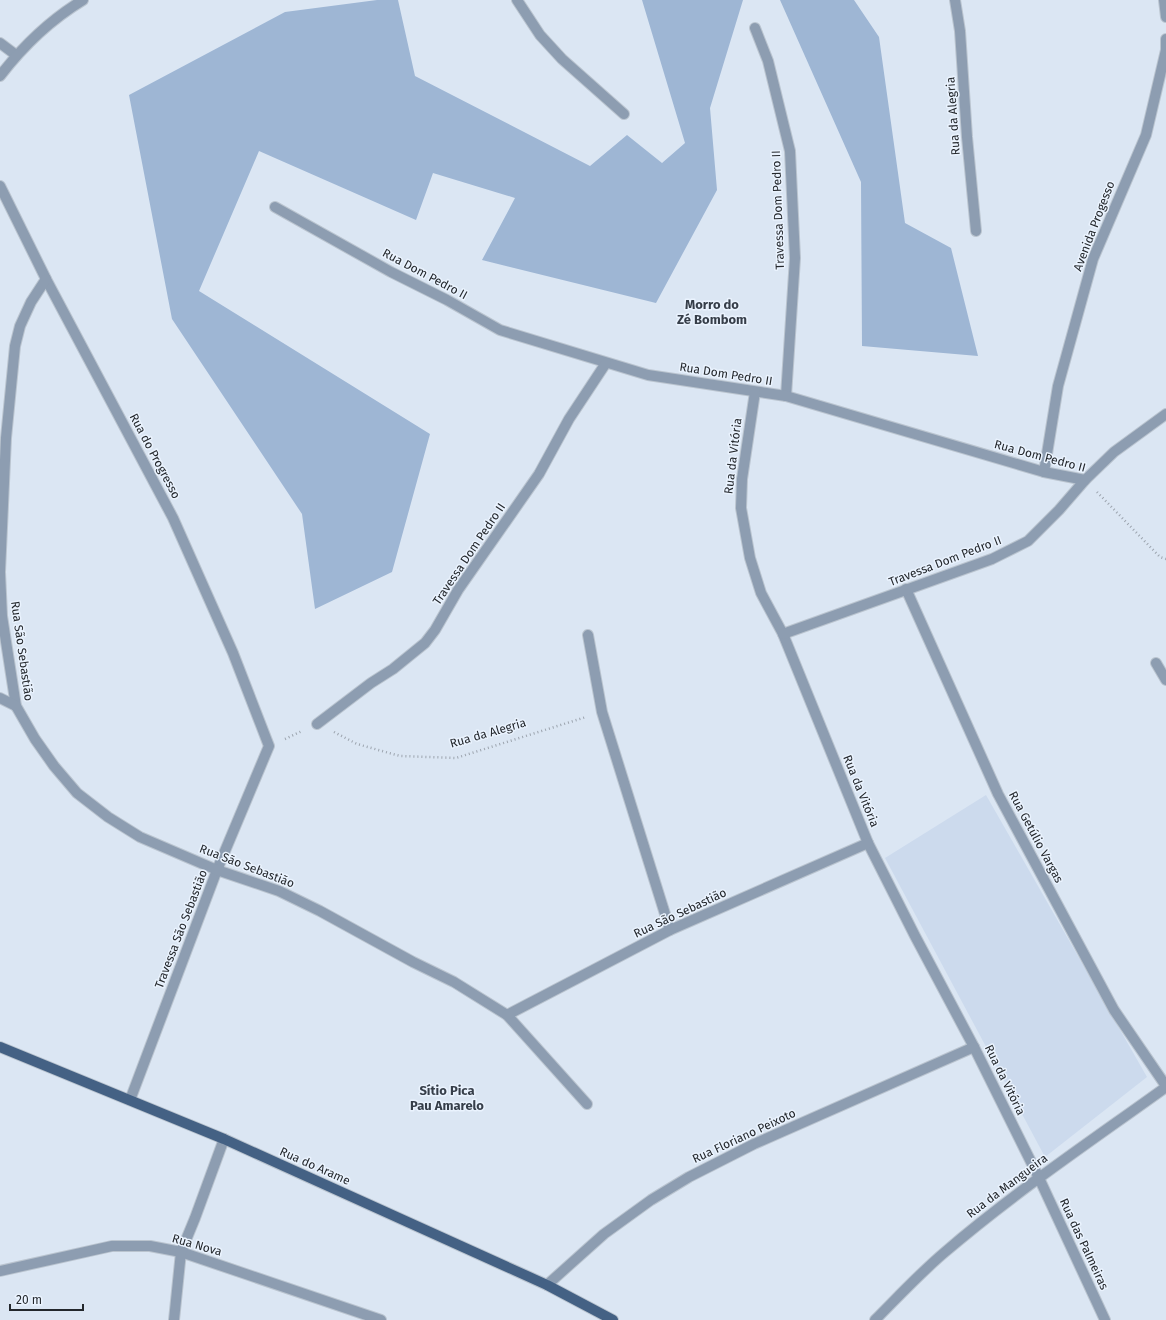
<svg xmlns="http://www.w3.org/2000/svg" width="1166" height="1320" font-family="'Fira Sans',sans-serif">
  <rect width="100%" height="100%" fill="#dbe6f3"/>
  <path fill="#ccdaed" d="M986,795l161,282 -102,80 -160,-299z"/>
  <g fill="#9eb6d4">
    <path d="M377,0h21l17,76 175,90 37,-31 35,28 23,-20 -43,-143h101l-33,108 7,82 -61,113 -174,-43 33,-62 -82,-25 -17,47 -157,-69 -60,140 231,143 -38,138 -77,37 -13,-95 -130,-195 -43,-224 156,-83z"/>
    <path d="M780,0h74l25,37 26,186 46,25 27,108 -116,-10 -1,-164z"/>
  </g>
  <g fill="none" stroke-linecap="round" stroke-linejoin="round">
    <defs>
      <g id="minor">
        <path d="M517,0l23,35 22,24 62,55"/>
        <path d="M955,0l5,31 7,106 9,94"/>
        <path d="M1164,0l2,17"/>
        <path d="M755,28l13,33 22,90 5,107 -9,138"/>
        <path d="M0,43l16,12"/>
        <path d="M0,76c23,-30 50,-56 83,-76"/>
        <path d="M0,186l46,93 127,239 60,135 36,93 -52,124 -87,230"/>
        <path d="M275,207l116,65 56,28 53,30 148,45 138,21 258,76 41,8"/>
        <path d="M46,279l-15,23 -11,24 -5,20 -9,92 -6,134 2,44 14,90 19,33 19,27 23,27 31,24 32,20 77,33 62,21 41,20 93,51 41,20 53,33 80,89"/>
        <path d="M755,392l-13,87 -1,29 9,50 11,35 22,41 85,209 47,93 59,111 65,131 66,142"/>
        <path d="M1044,472l14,-86 35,-127 53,-124 20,-85v-11"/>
        <path d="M906,589l92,205 116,216 52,76"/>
        <path d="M783,634l209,-75 36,-18 31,-31 26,-30 29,-28 52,-38"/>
        <path d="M588,635l14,77 68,218"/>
        <path d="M1156,663l10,17"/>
        <path d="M0,698l16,8"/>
        <path d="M317,724l54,-41 22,-14 32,-26 10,-13 23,-40 81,-116 30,-55 37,-56"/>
        <path d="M507,1015l163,-85 198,-87"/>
        <path d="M0,1271l112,-25h38l31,6 200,68"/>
        <path d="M547,1285l57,-51 47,-34 38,-23 65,-33 220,-97"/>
        <path d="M174,1320l7,-68 14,-34 29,-79"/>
        <path d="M875,1320c23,-23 45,-47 70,-68 70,-60 146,-111 221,-165"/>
      </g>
      <path id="major" d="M0,1047l224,92 323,146 66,35"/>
    </defs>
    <use href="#minor" stroke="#bac4cf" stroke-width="12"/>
    <use href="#major" stroke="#bac4cf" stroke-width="12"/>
    <g stroke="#9ca4ae" stroke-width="2.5" stroke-dasharray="1 3" stroke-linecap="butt">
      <path d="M1097,492l63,65 6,2"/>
      <path d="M334,732l23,12 43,12 56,2 130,-41"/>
      <path d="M285,739l17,-8"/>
    </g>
    <use href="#minor" stroke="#8d9db1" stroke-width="10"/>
    <use href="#major" stroke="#446184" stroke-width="10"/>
  </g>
  <g text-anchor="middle" stroke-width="3" stroke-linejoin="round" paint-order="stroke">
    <g font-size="12" fill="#23272c" stroke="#eaf3fe">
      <text transform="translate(953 116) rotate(-94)" y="4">Rua da Alegria</text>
      <text transform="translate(778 210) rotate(-92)" y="4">Travessa Dom Pedro II</text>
      <text transform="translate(1094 226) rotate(-69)" y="4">Avenida Progesso</text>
      <text transform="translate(425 274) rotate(28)" y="4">Rua Dom Pedro II</text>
      <text transform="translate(726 374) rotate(9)" y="4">Rua Dom Pedro II</text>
      <text transform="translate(155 456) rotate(62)" y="4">Rua do Progresso</text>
      <text transform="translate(733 456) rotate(-83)" y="4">Rua da Vitória</text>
      <text transform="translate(1040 456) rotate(15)" y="4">Rua Dom Pedro II</text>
      <text transform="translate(469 554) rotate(-56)" y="4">Travessa Dom Pedro II</text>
      <text transform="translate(945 561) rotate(-21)" y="4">Travessa Dom Pedro II</text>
      <text transform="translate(22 651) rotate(82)" y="4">Rua São Sebastião</text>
      <text transform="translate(488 733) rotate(-16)" y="4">Rua da Alegria</text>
      <text transform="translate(861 791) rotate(68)" y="4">Rua da Vitória</text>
      <text transform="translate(1036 837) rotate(62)" y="4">Rua Getúlio Vargas</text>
      <text transform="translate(247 866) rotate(21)" y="4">Rua São Sebastião</text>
      <text transform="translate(680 913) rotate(-25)" y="4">Rua São Sebastião</text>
      <text transform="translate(181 929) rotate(-69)" y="4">Travessa São Sebastião</text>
      <text transform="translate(1005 1080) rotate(64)" y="4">Rua da Vitória</text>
      <text transform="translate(744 1136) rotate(-25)" y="4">Rua Floriano Peixoto</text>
      <text transform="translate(315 1166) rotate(24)" y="4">Rua do Arame</text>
      <text transform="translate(1007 1186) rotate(-37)" y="4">Rua da Mangueira</text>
      <text transform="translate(1084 1244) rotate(65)" y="4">Rua das Palmeiras</text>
      <text transform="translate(197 1245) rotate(16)" y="4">Rua Nova</text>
    </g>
    <g font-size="13" font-weight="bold" fill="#363e49" stroke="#eaf3fe">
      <text x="712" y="309">Morro do<tspan x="712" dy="15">Zé Bombom</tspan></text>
      <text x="447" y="1095">Sítio Pica<tspan x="447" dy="15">Pau Amarelo</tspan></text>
    </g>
  </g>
  <path d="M10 1304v6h73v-6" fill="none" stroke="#23272c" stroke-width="2"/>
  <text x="16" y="1304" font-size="12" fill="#23272c" stroke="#eaf3fe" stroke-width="3" paint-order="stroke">20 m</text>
</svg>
